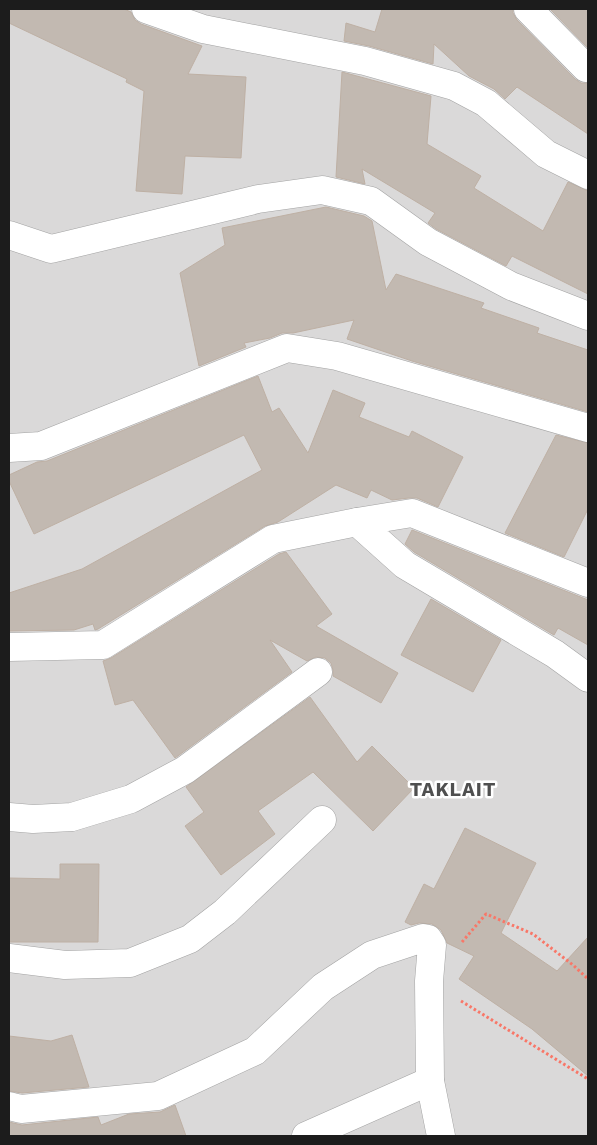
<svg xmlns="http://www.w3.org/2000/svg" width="597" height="1145" font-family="'Work Sans',sans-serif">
  <rect width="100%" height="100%" fill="#ede9e1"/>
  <rect fill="#dad9d9" x="9" y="9" width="579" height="1127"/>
  <g fill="#c2b9b1" stroke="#beb0a4">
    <path d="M9,9h115l7,3 4,8 6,4 61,22 -14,28 58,3 -5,81 -56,-2 -3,38 -46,-3 8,-100 -18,-9 1,-3 -118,-56z"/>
    <path d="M382,9h131v4l4,7 58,59 6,4h7v51l-71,-47 -12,12 -11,-10 -25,-13 -35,-32 -1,20 -64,-18 -25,-5 2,-18 29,9z"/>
    <path d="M550,9h38v39z"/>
    <path d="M342,72l89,24 -4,48 54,32 -7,12 69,43 25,-49 20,9v103l-76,-38 -6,10 -70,-37 -8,-6 7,-10 -73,-44 3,15 -29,-7z"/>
    <path d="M326,207l38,9 8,5 14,69 10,-16 88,29 -3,5 58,20 -2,5 51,17v62l-176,-51 -65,-22 7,-19 -61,13h-11l-12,5 -26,5 2,4 -47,19 -19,-93 45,-28 -3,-17z"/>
    <path d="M258,376l14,36 7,-4 29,45 25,-63 32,13 -6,14 50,20 3,-6 51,26 -25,50 -21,-9h-8l-17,2 -21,-10 -4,8 -31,-13 -58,37 -13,4 -167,103 -3,1 -2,-6 -19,6 -65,1v-38l73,-24 180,-99 -18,-35 -210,99 -25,-53v-6l28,-13 10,-1z"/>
    <path d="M556,435l32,8v66l-24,48 -59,-24z"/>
    <path d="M412,530l176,70v45l-30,-17 -4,7 -140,-83 -9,-8z"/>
    <path d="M286,552l46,62 -16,12 82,47 -17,30 -48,-27v-6l-2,-7 -6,-5 -9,-1 -9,4 -37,-21 22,32 -117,86 -42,-58 -18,5 -12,-44 8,-3 168,-104z"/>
    <path d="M431,599l70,41 -28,52 -72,-37z"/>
    <path d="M310,697l47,65 15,-16 42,42 -41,43 -60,-59 -55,39 17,23 -54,41 -36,-49 19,-14 -18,-25z"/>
    <path d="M465,828l71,35 -35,70 56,38 31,-34v139l-56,-47 -73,-50 15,-23 -27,-13 -6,-13 -9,-6 -13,-1 -8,2 -6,-3 19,-38 10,5z"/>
    <path d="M60,864h39l-1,78h-89v-64l51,1z"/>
    <path d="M72,1035l17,52 -67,6 -13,-2v-55l42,5z"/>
    <path d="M175,1105l11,31h-177v-14l13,3 76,-8 3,8 28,-11 31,-2z"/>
  </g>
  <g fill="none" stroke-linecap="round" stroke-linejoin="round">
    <defs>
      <g id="minor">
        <path d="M146,9l57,20 162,32 89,25 32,17 60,51 42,21"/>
        <path d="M528,9l58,59"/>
        <path d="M9,235l42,14 207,-50 64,-9 49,11 57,41 83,44 77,30"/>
        <path d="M9,448l32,-2 246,-98 50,8 251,72"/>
        <path d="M588,583l-176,-70 -55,9 48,43 150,89 33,24"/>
        <path d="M9,647l94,-2 170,-106 84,-17"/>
        <path d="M9,817l24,2 39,-2 59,-18 54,-29 133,-98"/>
        <path d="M9,958l56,7 65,-2 60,-24 35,-27 97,-92"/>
        <path d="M9,1106l12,3 137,-13 97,-45 68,-64 49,-32 51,-17 5,1 4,6 -3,36 1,100 11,55"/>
        <path d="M306,1136l124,-55"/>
      </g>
    </defs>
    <use href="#minor" stroke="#a3a3a3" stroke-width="29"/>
    <g stroke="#f87768" stroke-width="3" stroke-dasharray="2.5 2.5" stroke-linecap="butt">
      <path d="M462,942l24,-28 47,20 40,31 15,14"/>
      <path d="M461,1001l127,78"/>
    </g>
    <use href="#minor" stroke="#fff" stroke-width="28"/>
  </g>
  <g text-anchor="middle" stroke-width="5" stroke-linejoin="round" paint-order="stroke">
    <g font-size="19" font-weight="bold" letter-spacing="1" fill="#4f4f4f" stroke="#fff">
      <text x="453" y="796">TAKLAIT</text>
    </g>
  </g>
  <rect width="597" height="1145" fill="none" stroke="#1c1c1c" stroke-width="20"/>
</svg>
